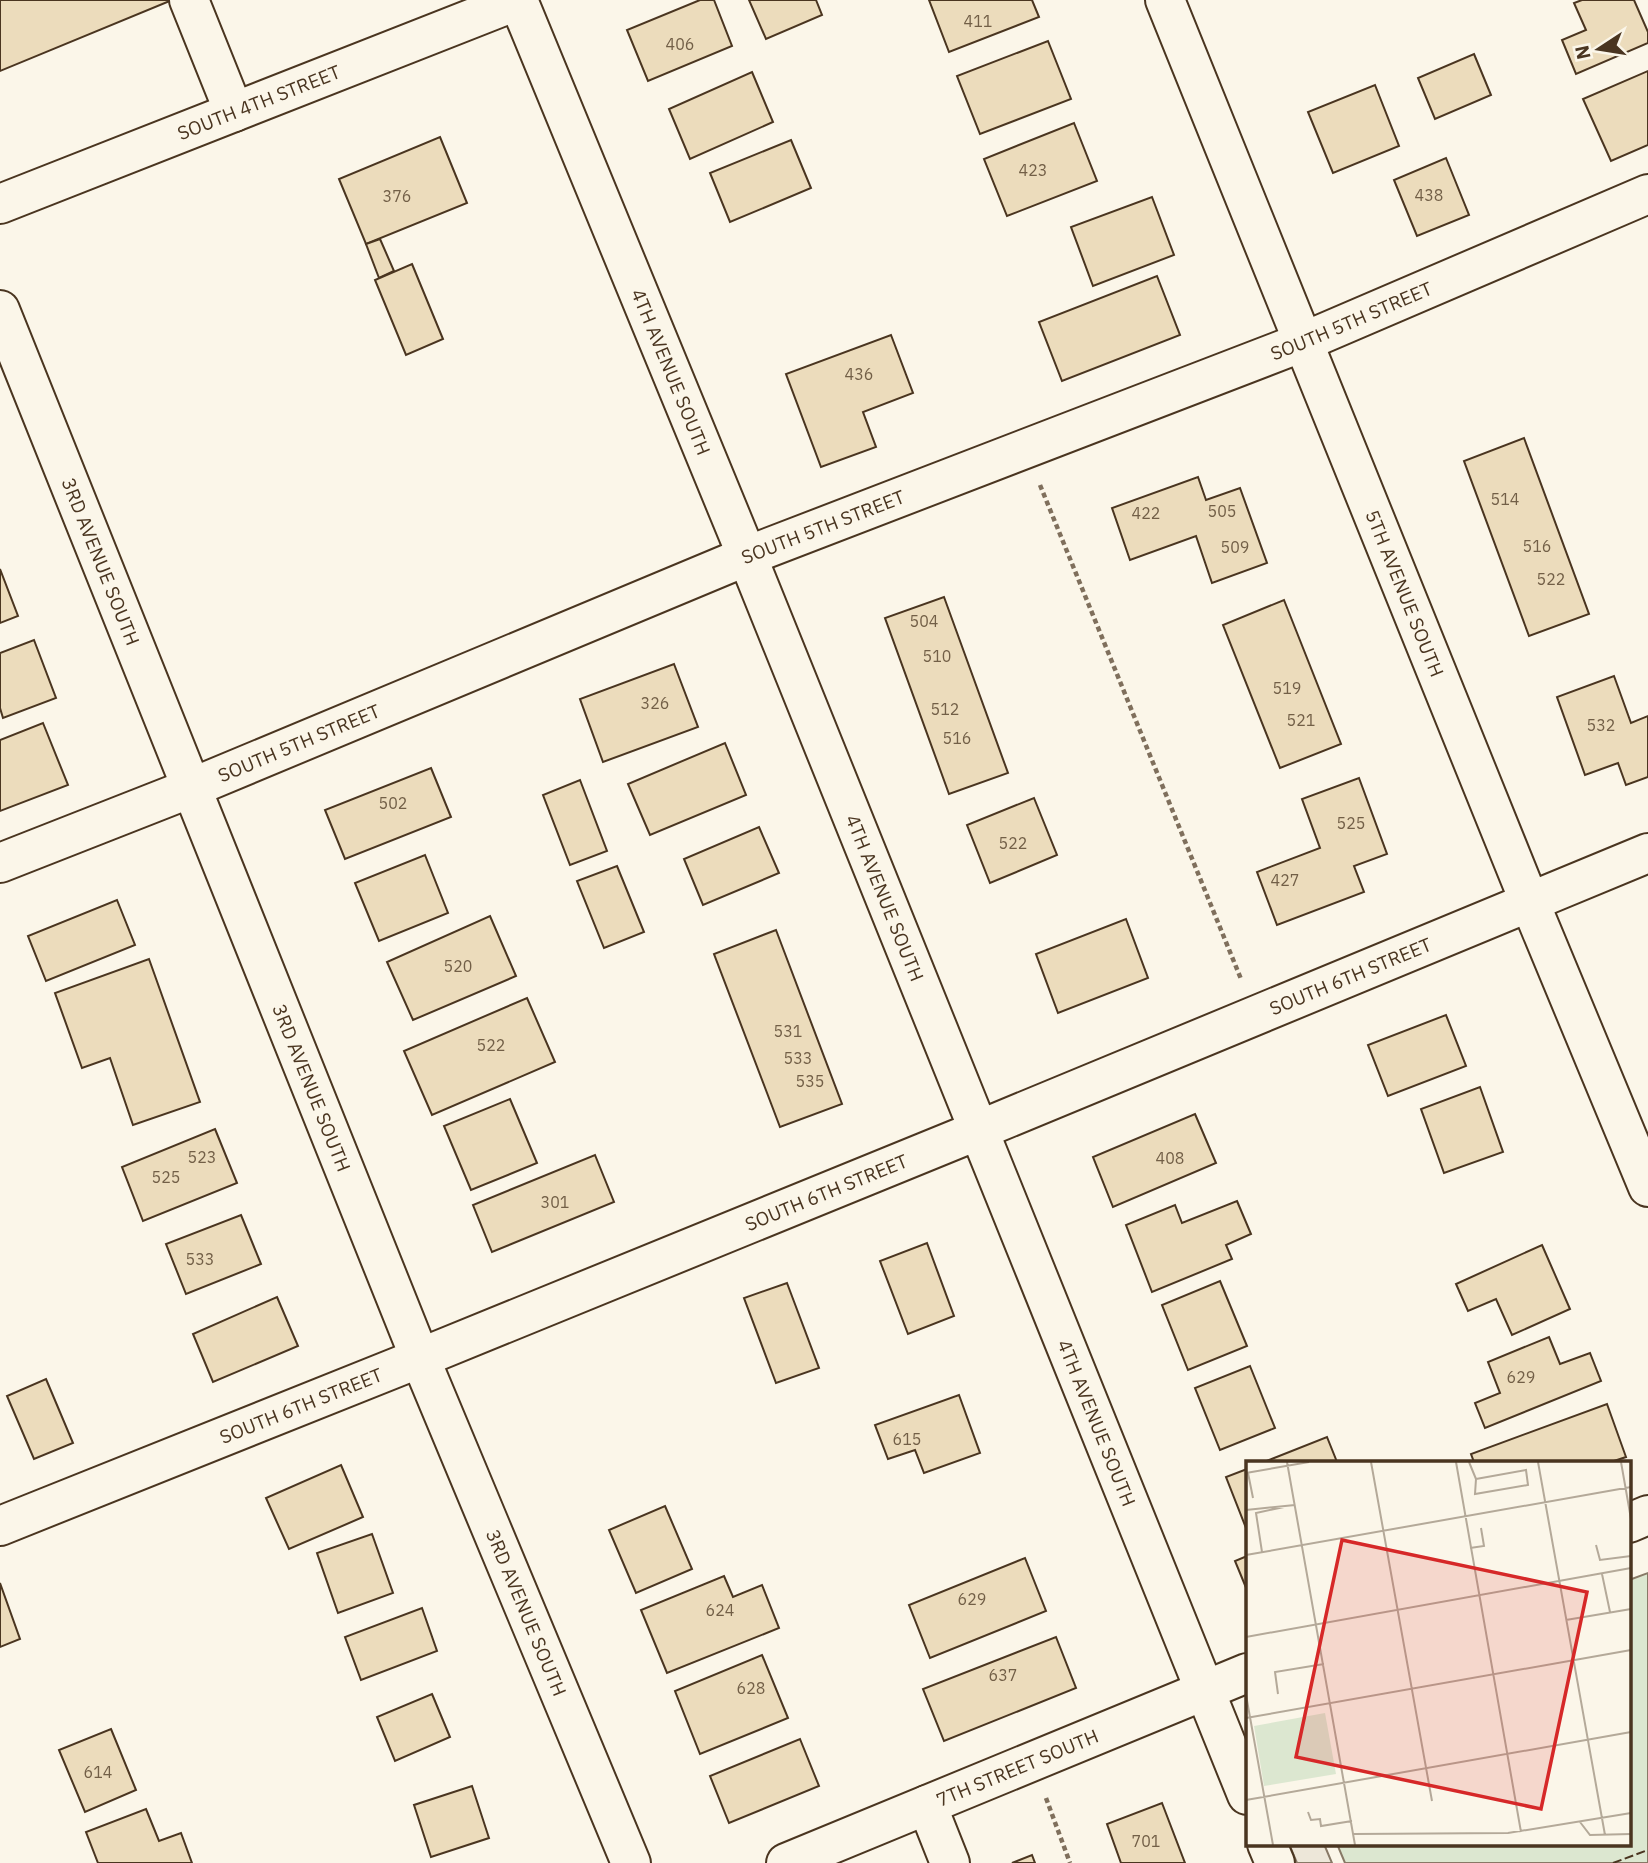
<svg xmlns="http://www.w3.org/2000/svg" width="1648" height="1863" font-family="'IBM Plex Sans',sans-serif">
  <rect width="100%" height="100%" fill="#fbf6e9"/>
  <path fill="#dce7d0" stroke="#887966" stroke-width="2" d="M1648,1573v290h-303l-8,-19h292v-264z"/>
  <path fill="#ede7d9" stroke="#887966" stroke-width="2" d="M1289,1844h35l8,19h-35z"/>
  <g fill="#ecdcbc" stroke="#4a3520" stroke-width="2">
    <path d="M0,0h172l-172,71z"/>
    <path d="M700,0h14l18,46 -84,35 -21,-51z"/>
    <path d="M749,0h67l6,15 -56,24z"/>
    <path d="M929,0h103l7,17 -90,35z"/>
    <path d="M1582,0h52l14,32v11l-72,31 -14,-34 24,-10 -12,-27z"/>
    <path d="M1048,41l23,58 -91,35 -23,-58z"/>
    <path d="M1474,54l17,41 -56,24 -17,-41z"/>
    <path d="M1648,71v74l-37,16 -28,-62z"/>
    <path d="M752,72l21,50 -83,37 -21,-50z"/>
    <path d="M1375,85l24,61 -66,27 -25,-61z"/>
    <path d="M1074,123l23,58 -90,35 -23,-57z"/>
    <path d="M440,137l27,66 -101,41 -27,-65z"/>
    <path d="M791,140l20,48 -81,34 -20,-49z"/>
    <path d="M1446,158l23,57 -52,21 -23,-56z"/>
    <path d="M1152,197l22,58 -81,31 -22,-59z"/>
    <path d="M380,239l14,32 -15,7 -13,-34z"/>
    <path d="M412,264l31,75 -37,16 -31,-75z"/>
    <path d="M1157,276l23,59 -118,46 -23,-59z"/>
    <path d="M891,335l22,58 -50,19 13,35 -55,20 -35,-93z"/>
    <path d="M1524,438l65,176 -60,22 -65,-175z"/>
    <path d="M1198,477l8,23 34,-12 27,75 -55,20 -16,-47 -66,24 -18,-52z"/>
    <path d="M0,569l18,47 -18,7z"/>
    <path d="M944,597l64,176 -59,21 -64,-176z"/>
    <path d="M1284,600l57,144 -61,24 -57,-143z"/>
    <path d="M34,640l22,58 -53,20 -3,-10v-55z"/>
    <path d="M674,664l24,63 -95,35 -23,-63z"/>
    <path d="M1614,676l17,47 17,-7v61l-22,8 -8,-22 -33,12 -28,-78z"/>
    <path d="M43,723l25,62 -68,26v-71z"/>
    <path d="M725,743l21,52 -96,40 -22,-51z"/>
    <path d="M431,768l20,49 -106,42 -20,-49z"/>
    <path d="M1359,778l28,76 -33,12 10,26 -87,33 -20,-53 63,-24 -18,-49z"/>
    <path d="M580,780l27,71 -37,14 -27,-70z"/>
    <path d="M1034,798l23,57 -67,28 -23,-58z"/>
    <path d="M759,827l20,46 -76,32 -19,-46z"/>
    <path d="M425,855l23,58 -69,28 -24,-58z"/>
    <path d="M617,866l27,66 -40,16 -27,-67z"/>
    <path d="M117,900l18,45 -89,36 -18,-45z"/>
    <path d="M490,916l26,60 -103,44 -26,-58z"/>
    <path d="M1126,919l22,59 -90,35 -22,-59z"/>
    <path d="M776,930l66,174 -62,23 -66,-173z"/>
    <path d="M149,959l51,143 -67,23 -23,-67 -28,10 -27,-75z"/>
    <path d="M527,998l28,64 -123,53 -28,-64z"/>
    <path d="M1446,1015l20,51 -78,30 -20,-51z"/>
    <path d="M1480,1087l23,65 -59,21 -23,-64z"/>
    <path d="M510,1099l27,64 -66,27 -27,-64z"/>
    <path d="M1195,1114l21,49 -103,44 -20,-50z"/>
    <path d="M215,1129l22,54 -94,38 -21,-54z"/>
    <path d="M595,1155l19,47 -122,50 -19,-47z"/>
    <path d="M1237,1201l14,33 -25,11 6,14 -80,33 -26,-67 49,-20 7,18z"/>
    <path d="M241,1215l20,49 -75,30 -20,-50z"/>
    <path d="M927,1243l27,73 -46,18 -28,-73z"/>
    <path d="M1542,1245l28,64 -58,26 -16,-36 -28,12 -12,-27z"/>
    <path d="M1220,1281l27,65 -59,24 -26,-65z"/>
    <path d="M787,1283l32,85 -43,15 -32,-85z"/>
    <path d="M277,1297l21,49 -85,36 -20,-48z"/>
    <path d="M1549,1337l11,27 30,-11 11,28 -116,47 -10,-25 25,-10 -12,-31z"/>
    <path d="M1250,1366l25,62 -55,22 -25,-62z"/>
    <path d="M46,1379l27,64 -39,16 -27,-63z"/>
    <path d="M959,1395l21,58 -56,20 -9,-23 -27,9 -13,-34z"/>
    <path d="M1607,1404l19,53 -15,5h-137l-3,-8z"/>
    <path d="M1327,1437l10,25h-73z"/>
    <path d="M341,1465l22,52 -74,32 -23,-51z"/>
    <path d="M1247,1469v58l-1,1 -20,-51z"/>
    <path d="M665,1506l27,63 -56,24 -27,-63z"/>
    <path d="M372,1534l21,59 -55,20 -21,-60z"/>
    <path d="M1247,1556v34l-12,-29z"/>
    <path d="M1025,1558l21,53 -116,47 -21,-53z"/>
    <path d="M724,1576l9,21 29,-12 17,43 -112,45 -26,-63z"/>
    <path d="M0,1583l20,56 -20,8z"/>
    <path d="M422,1608l15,43 -76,29 -16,-43z"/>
    <path d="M1056,1637l20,51 -132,53 -21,-52z"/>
    <path d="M762,1655l26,63 -88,36 -25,-63z"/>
    <path d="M432,1694l18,43 -55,24 -18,-44z"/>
    <path d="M111,1729l25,61 -51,22 -26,-62z"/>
    <path d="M800,1739l19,47 -90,37 -19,-47z"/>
    <path d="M472,1786l17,52 -58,19 -17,-52z"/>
    <path d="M1162,1803l23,60h-64l-14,-39z"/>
    <path d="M146,1809l13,32 22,-8 11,30h-94l-12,-31z"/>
    <path d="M1032,1855l3,8h-23z"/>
  </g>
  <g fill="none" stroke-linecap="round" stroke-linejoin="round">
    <defs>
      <g id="minor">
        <path d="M189,0l45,112"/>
        <path id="s1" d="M518,0l229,556 500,1239"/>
        <path id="s2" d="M1165,0l365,903 118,284"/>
        <path id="s3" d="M0,204l519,-204"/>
        <path id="s4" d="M0,310l420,1048 211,505"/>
        <path id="s5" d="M0,863l191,-75 556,-232 556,-214 345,-148"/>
        <path d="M1629,1523l19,-8"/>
        <path id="s6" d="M0,1526l420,-168 559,-228 669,-277"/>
        <path d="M927,1805l23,58"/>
        <path d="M1267,1844l8,19"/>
        <path id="s7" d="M786,1863l461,-190"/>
      </g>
    </defs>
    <use href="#minor" stroke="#4a3520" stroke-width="42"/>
    <g stroke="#7f6f5c" stroke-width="4.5" stroke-dasharray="5 3.5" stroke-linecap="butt">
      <path d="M1040,485l201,494"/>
      <path d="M1046,1798l24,65"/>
    </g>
    <use href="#minor" stroke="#fbf6e9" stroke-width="38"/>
    <path stroke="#4a3520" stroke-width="2" stroke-dasharray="9 3.5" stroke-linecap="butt" d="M1613,1863l35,-13"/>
  </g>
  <g text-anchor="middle" stroke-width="5" stroke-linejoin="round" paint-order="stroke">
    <g font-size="16" fill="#725f47">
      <text x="978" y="27">411</text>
      <text x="680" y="50">406</text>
      <text x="1033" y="176">423</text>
      <text x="1429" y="201">438</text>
      <text x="397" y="202">376</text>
      <text x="859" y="380">436</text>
      <text x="1505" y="505">514</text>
      <text x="1222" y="517">505</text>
      <text x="1146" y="519">422</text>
      <text x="1537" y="552">516</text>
      <text x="1235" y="553">509</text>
      <text x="1551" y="585">522</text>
      <text x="924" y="627">504</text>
      <text x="937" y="662">510</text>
      <text x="1287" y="694">519</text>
      <text x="655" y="709">326</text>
      <text x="945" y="715">512</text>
      <text x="1301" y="726">521</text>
      <text x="1601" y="731">532</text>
      <text x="957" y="744">516</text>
      <text x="393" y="809">502</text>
      <text x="1351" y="829">525</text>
      <text x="1013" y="849">522</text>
      <text x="1285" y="886">427</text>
      <text x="458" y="972">520</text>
      <text x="788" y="1037">531</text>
      <text x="491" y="1051">522</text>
      <text x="798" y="1064">533</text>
      <text x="810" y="1087">535</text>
      <text x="202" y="1163">523</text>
      <text x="1170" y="1164">408</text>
      <text x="166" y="1183">525</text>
      <text x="555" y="1208">301</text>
      <text x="200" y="1265">533</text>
      <text x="1521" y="1383">629</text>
      <text x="907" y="1445">615</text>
      <text x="972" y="1605">629</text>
      <text x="720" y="1616">624</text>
      <text x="1003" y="1681">637</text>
      <text x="751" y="1694">628</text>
      <text x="98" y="1778">614</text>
      <text x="1146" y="1847">701</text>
    </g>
    <g font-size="19" fill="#4a3520" stroke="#fbf6e9">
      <text dy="7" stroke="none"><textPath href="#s3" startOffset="278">SOUTH 4TH STREET</textPath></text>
      <text dy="7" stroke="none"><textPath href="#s5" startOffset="1456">SOUTH 5TH STREET</textPath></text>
      <text dy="7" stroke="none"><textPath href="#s1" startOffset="402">4TH AVENUE SOUTH</textPath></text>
      <text dy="7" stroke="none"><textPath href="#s5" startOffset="889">SOUTH 5TH STREET</textPath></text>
      <text dy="7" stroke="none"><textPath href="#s4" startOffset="271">3RD AVENUE SOUTH</textPath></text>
      <text dy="7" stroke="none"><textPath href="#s2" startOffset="640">5TH AVENUE SOUTH</textPath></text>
      <text dy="7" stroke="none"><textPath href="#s5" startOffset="322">SOUTH 5TH STREET</textPath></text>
      <text dy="7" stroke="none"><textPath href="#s1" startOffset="970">4TH AVENUE SOUTH</textPath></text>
      <text dy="7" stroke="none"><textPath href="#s6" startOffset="1458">SOUTH 6TH STREET</textPath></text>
      <text dy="7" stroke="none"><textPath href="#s4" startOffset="838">3RD AVENUE SOUTH</textPath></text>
      <text dy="7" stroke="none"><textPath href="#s6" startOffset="891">SOUTH 6TH STREET</textPath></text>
      <text dy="7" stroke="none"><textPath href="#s6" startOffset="324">SOUTH 6TH STREET</textPath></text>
      <text dy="7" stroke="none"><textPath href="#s1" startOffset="1536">4TH AVENUE SOUTH</textPath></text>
      <text dy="7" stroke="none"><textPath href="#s4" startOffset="1405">3RD AVENUE SOUTH</textPath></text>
      <text dy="7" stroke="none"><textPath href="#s7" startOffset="250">7TH STREET SOUTH</textPath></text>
    </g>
  </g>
  <g transform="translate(1246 1461)">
    <rect width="385" height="385" fill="#fbf6e9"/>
    <path d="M79,252l11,61 -72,12 -10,-60z" fill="#dce7d0"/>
    <path fill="none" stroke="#b4a999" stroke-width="2" d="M41,1l68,383M125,1l61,339M210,1l65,370M223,1l7,17 -1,15 53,-9 -2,-15 -50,9M292,1l67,373M375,1l10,57M0,12l63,-11M2,12l5,25M0,49l49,-5M350,84l4,15 31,-4M224,87l14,-2 -3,-18M16,91l-6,-39 28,-6M0,94l385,-68M356,113l8,38M320,159l65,-11M0,176l385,-69M32,233l-3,-22 49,-8M0,234l27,150M0,257l385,-68M0,339l385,-68M62,351l3,8 9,-1 1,7 31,-5M334,361l10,13 41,-1M108,373l154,-1 123,-20"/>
    <path fill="#d62828" fill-opacity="0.15" stroke="#d62828" stroke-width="3.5" d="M96,79l245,52 -46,217 -245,-52z"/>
    <rect width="385" height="385" fill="none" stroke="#4a3520" stroke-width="3.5"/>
  </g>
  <g transform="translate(1599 49) rotate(258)" stroke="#fbf6e9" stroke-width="5" paint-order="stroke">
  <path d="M0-5L12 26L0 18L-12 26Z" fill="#4a3520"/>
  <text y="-10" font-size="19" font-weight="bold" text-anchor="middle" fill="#4a3520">N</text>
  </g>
</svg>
